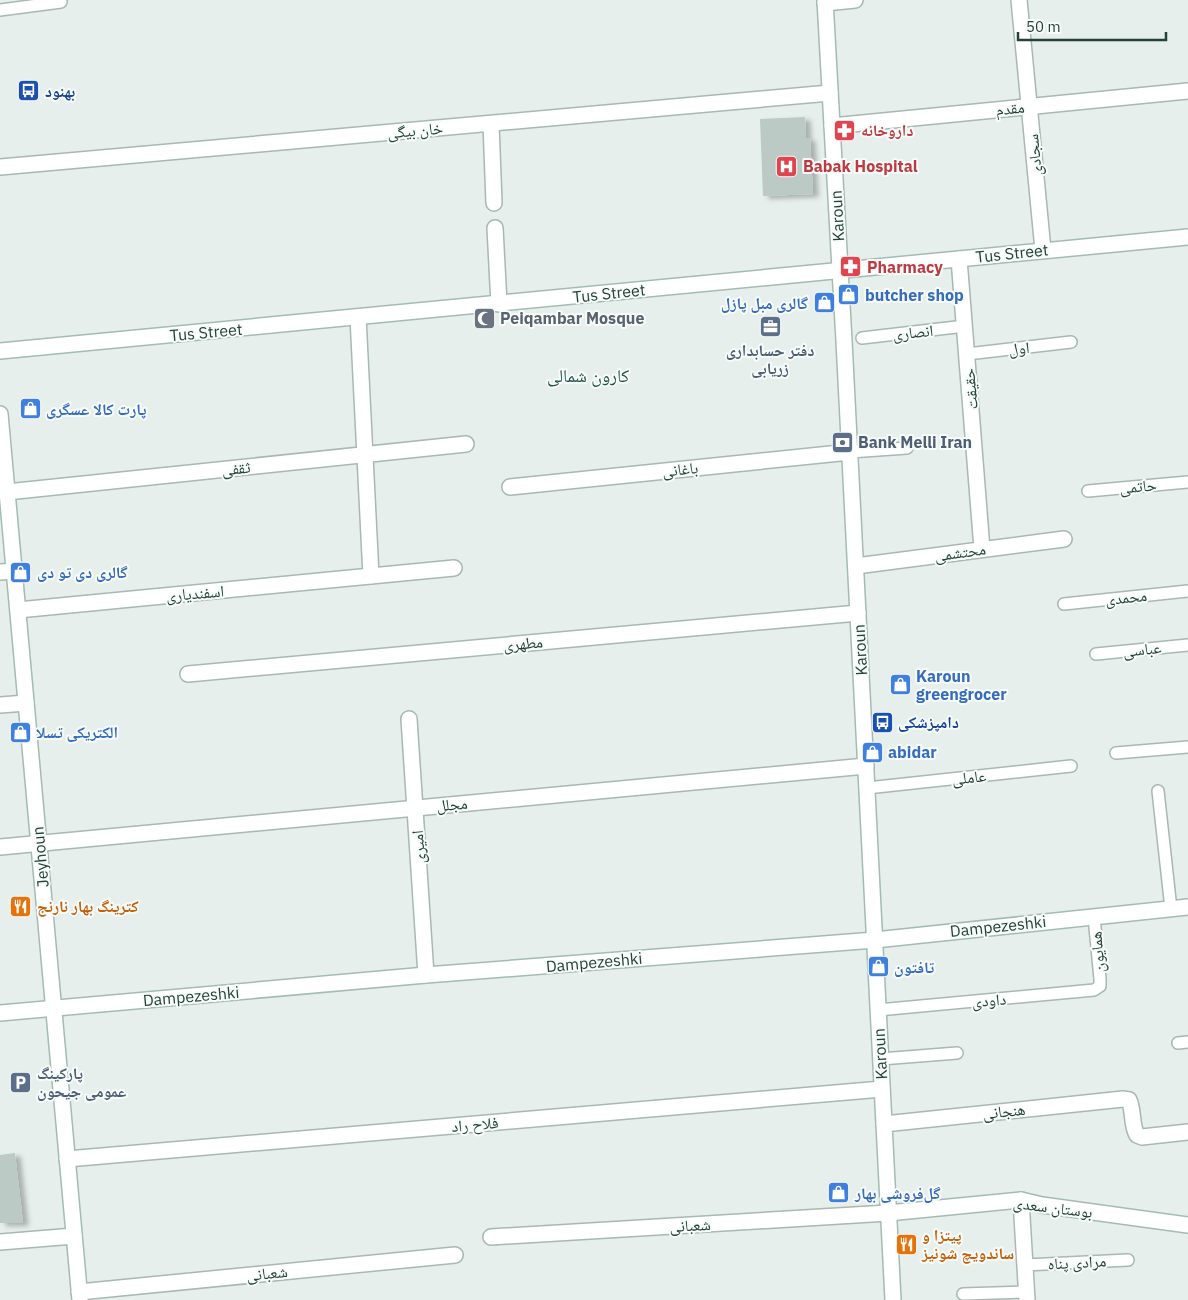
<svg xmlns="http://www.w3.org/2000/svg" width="1188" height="1300" font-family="'IBM Plex Sans','Noto Naskh Arabic',sans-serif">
  <defs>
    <filter id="shadow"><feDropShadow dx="5.5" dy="3" stdDeviation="2.5" flood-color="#0004"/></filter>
  </defs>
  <rect width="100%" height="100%" fill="#e6efeb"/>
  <g fill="#bbcac4" filter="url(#shadow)">
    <path d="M805,117l1,21h4l3,56 -50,2 -3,-77z"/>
    <path d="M15,1153l8,70h-23v-68z"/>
  </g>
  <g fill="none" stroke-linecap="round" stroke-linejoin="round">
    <defs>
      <g id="lane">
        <path d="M0,10l61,-8"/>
        <path d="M862,338l103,-12"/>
        <path d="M967,354l104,-12"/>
        <path d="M850,452l57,-4"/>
        <path d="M1088,491l100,-9"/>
        <path d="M1064,604l124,-13"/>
        <path d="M1096,654l92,-9"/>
        <path d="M1116,753l72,-6"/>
        <path d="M867,788l204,-22"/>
        <path d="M1158,791l13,118"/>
        <path d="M878,1010l216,-20 6,-4v-7l-6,-62"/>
        <path d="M1178,1043l10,-1"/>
        <path d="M881,1059l76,-6"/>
        <path d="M1025,1265l103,-5"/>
        <path d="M963,1294l64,-2"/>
      </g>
      <g id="street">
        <path d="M1019,0l24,250"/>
        <path d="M825,3l30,-3"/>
        <path d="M491,124l3,79"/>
        <path d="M832,126l356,-35"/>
        <path d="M0,167l830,-74"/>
        <path d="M495,228l4,76"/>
        <path d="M959,259l23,290"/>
        <path d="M358,317l13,259"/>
        <path d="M510,487l340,-35"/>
        <path d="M7,492l459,-48"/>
        <path d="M856,566l208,-27"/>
        <path d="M0,572l14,-1"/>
        <path d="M18,610l436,-42"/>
        <path d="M188,674l670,-61"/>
        <path d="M0,705l26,-2"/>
        <path d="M409,719l17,256"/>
        <path d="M0,847l866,-81"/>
        <path d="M884,1124l239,-25 6,1c5,11 2,25 8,35l5,2 46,-5"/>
        <path d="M67,1159l815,-70"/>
        <path d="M1021,1200l6,100"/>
        <path d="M491,1237l397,-24"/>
        <path d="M0,1242l74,-6"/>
        <path d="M79,1292l376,-37"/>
      </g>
      <g id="secondary">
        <path d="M825,0l19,341 49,959"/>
        <path d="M0,351l1188,-114"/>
        <path d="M0,414l80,886"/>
        <path d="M0,1013l426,-38 449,-35 313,-33"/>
        <path d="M888,1213l133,-13 21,5 146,20"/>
      </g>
    </defs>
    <use href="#lane" stroke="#a8b8b2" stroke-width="14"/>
    <use href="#street" stroke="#a8b8b2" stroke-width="18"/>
    <use href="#secondary" stroke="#a4bbb3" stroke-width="18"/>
    <use href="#lane" stroke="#fff" stroke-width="11"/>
    <use href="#street" stroke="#fff" stroke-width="15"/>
    <use href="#secondary" stroke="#fff" stroke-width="15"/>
  </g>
  <defs>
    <symbol id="bus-square" viewBox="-11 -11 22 22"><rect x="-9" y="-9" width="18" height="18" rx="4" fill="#1a4fb4" stroke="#f7fbf9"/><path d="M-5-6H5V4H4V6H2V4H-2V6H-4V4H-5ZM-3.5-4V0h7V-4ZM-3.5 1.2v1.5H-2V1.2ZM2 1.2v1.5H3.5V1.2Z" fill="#fff"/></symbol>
    <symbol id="pharmacy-square" viewBox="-11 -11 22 22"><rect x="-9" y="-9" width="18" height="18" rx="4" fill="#e0444e" stroke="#f7fbf9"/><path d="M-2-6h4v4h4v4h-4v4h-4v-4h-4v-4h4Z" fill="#fff"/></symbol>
    <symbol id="hospital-square" viewBox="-11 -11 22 22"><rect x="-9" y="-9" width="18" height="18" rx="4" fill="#e0444e" stroke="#f7fbf9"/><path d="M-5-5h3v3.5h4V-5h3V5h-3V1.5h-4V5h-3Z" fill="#fff"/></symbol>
    <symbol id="shop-square" viewBox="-11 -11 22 22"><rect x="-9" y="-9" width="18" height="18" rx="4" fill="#3f7fe0" stroke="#f7fbf9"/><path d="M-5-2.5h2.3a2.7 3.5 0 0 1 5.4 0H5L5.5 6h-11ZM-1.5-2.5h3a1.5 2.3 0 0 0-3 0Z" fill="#fff"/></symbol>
    <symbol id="mosque-square" viewBox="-11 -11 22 22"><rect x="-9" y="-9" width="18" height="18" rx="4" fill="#6b7280" stroke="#f7fbf9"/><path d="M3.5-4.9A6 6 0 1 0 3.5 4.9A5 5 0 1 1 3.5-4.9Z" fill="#fff"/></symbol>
    <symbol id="office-square" viewBox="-11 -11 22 22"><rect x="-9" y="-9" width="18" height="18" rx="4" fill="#5c6f8a" stroke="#f7fbf9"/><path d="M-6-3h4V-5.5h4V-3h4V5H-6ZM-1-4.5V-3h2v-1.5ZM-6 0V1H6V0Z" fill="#fff"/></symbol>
    <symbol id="bank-square" viewBox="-11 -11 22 22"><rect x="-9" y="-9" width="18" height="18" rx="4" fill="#5c6f8a" stroke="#f7fbf9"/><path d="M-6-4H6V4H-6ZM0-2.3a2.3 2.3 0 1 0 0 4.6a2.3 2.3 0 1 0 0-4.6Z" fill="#fff"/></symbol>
    <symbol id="restaurant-square" viewBox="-11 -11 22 22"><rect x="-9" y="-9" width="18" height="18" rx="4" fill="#e8710a" stroke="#f7fbf9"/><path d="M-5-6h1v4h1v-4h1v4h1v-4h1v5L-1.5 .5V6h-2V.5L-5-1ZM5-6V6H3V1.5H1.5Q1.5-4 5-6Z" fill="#fff"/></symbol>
    <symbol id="parking-square" viewBox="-11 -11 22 22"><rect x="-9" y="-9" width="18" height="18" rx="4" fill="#5c6f8a" stroke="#f7fbf9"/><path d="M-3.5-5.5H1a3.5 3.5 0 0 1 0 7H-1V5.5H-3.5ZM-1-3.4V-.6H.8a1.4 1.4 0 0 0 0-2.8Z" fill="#fff"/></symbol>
  </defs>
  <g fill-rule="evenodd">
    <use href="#bus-square" x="16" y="78" width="25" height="25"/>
    <use href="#pharmacy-square" x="832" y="118" width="25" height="25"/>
    <use href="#hospital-square" x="774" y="154" width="25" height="25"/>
    <use href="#pharmacy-square" x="838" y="254" width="25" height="25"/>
    <use href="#shop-square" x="836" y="282" width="25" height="25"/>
    <use href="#shop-square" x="812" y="290" width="25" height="25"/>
    <use href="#mosque-square" x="472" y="306" width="25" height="25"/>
    <use href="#office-square" x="758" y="314" width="25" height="25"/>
    <use href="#shop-square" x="18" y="396" width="25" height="25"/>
    <use href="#bank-square" x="830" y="430" width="25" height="25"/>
    <use href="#shop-square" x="8" y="560" width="25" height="25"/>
    <use href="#shop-square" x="888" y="672" width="25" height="25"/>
    <use href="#bus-square" x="870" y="710" width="25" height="25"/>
    <use href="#shop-square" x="8" y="720" width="25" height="25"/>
    <use href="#shop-square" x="860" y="740" width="25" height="25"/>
    <use href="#restaurant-square" x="8" y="894" width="25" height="25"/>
    <use href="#shop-square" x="866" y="954" width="25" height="25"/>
    <use href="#parking-square" x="8" y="1070" width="25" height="25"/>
    <use href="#shop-square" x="826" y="1180" width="25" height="25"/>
    <use href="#restaurant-square" x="894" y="1232" width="25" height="25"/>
  </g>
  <g text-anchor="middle" stroke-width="4" stroke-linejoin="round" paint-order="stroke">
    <g font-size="16" font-weight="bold" fill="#164399" stroke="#f7fbf9" text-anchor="start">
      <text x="45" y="97">بهنود</text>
      <text x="898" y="728">دامپزشکی</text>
    </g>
    <g font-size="16" fill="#24423a" stroke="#f7fbf9">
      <text transform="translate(1010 108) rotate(-6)" y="6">مقدم</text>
      <text transform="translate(415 130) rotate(-5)" y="6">خان بیگی</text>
      <text transform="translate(1034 155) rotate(-96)" y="6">سجادی</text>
      <text transform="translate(837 216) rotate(-93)" y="6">Karoun</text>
      <text transform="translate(1012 253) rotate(-6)" y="6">Tus Street</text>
      <text transform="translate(609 293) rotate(-6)" y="6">Tus Street</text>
      <text transform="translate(206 332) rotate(-5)" y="6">Tus Street</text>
      <text transform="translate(913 332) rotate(-6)" y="6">انصاری</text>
      <text transform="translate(1019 348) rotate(-6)" y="6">اول</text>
      <text transform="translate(970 389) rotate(-95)" y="6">حقیقت</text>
      <text transform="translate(236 468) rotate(-6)" y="6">ثقفی</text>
      <text transform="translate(680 469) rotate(-6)" y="6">باغانی</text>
      <text transform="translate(1138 486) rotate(-5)" y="6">حاتمی</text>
      <text transform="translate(960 552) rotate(-8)" y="6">محتشمی</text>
      <text transform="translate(195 593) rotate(-5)" y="6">اسفندیاری</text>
      <text transform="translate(1126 597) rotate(-6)" y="6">محمدی</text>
      <text transform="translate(523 643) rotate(-5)" y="6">مطهری</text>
      <text transform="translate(1142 649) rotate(-6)" y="6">عباسی</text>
      <text transform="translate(860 650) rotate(-93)" y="6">Karoun</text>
      <text transform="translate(969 777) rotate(-6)" y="6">عاملی</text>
      <text transform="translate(452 804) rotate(-5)" y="6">مجلل</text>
      <text transform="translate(418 847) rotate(-94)" y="6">امیری</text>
      <text transform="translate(40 857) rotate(-95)" y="6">Jeyhoun</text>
      <text transform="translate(998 926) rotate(-6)" y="6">Dampezeshki</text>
      <text transform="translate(1097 952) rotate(-95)" y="6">همایون</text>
      <text transform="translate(594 962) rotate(-5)" y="6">Dampezeshki</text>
      <text transform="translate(191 996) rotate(-5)" y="6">Dampezeshki</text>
      <text transform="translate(989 1000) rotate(-5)" y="6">داودی</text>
      <text transform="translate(880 1054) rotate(-93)" y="6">Karoun</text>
      <text transform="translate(1004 1111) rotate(-6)" y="6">هنجانی</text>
      <text transform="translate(475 1124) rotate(-5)" y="6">فلاح راد</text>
      <text transform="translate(1053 1207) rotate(7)" y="6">بوستان سعدی</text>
      <text transform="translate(690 1225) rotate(-3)" y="6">شعبانی</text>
      <text transform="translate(1077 1262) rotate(-3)" y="6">مرادی پناه</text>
      <text transform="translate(267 1273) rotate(-6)" y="6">شعبانی</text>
    </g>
    <g font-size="16" font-weight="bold" fill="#be3a42" stroke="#f7fbf9" text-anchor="start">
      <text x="861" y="136">داروخانه</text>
      <text x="803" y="172">Babak Hospital</text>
      <text x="867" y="273">Pharmacy</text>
    </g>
    <g font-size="16" font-weight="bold" fill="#366cbe" stroke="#f7fbf9" text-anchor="start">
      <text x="865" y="301">butcher shop</text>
      <text x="808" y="309" text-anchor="end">گالری مبل پازل</text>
      <text x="46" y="415">پارت کالا عسگری</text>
      <text x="37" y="578">گالری دی تو دی</text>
      <text x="916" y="682">Karoun<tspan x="916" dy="18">greengrocer</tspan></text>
      <text x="36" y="738">الکتریکی تسلا</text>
      <text x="888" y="758">abidar</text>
      <text x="894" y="973">تافتون</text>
      <text x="855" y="1199">گل‌فروشی بهار</text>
    </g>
    <g font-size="16" font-weight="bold" fill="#5b616d" stroke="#f7fbf9" text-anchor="start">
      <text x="500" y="324">Peiqambar Mosque</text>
    </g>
    <g font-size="16" font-weight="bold" fill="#4e5e75" stroke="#f7fbf9" text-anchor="start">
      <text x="770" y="356" text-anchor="middle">دفتر حسابداری<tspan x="770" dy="18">زریابی</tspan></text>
      <text x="858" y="448">Bank Melli Iran</text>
      <text x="37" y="1079">پارکینگ<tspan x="37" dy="18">عمومی جیحون</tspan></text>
    </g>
    <g font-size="16" font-weight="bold" fill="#c56008" stroke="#f7fbf9" text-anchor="start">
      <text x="37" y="912">کترینگ بهار نارنج</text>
      <text x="922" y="1241">پیتزا و<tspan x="922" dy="18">ساندویچ شونیز</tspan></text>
    </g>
    <g font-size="18" fill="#1f5548" stroke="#f7fbf9">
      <text x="588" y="382">کارون شمالی</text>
    </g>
  </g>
  <path d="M1018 32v8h148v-8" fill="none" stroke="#24423a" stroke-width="2.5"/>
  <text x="1026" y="32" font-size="15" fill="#24423a" stroke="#f7fbf9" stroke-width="4" paint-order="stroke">50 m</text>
</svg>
